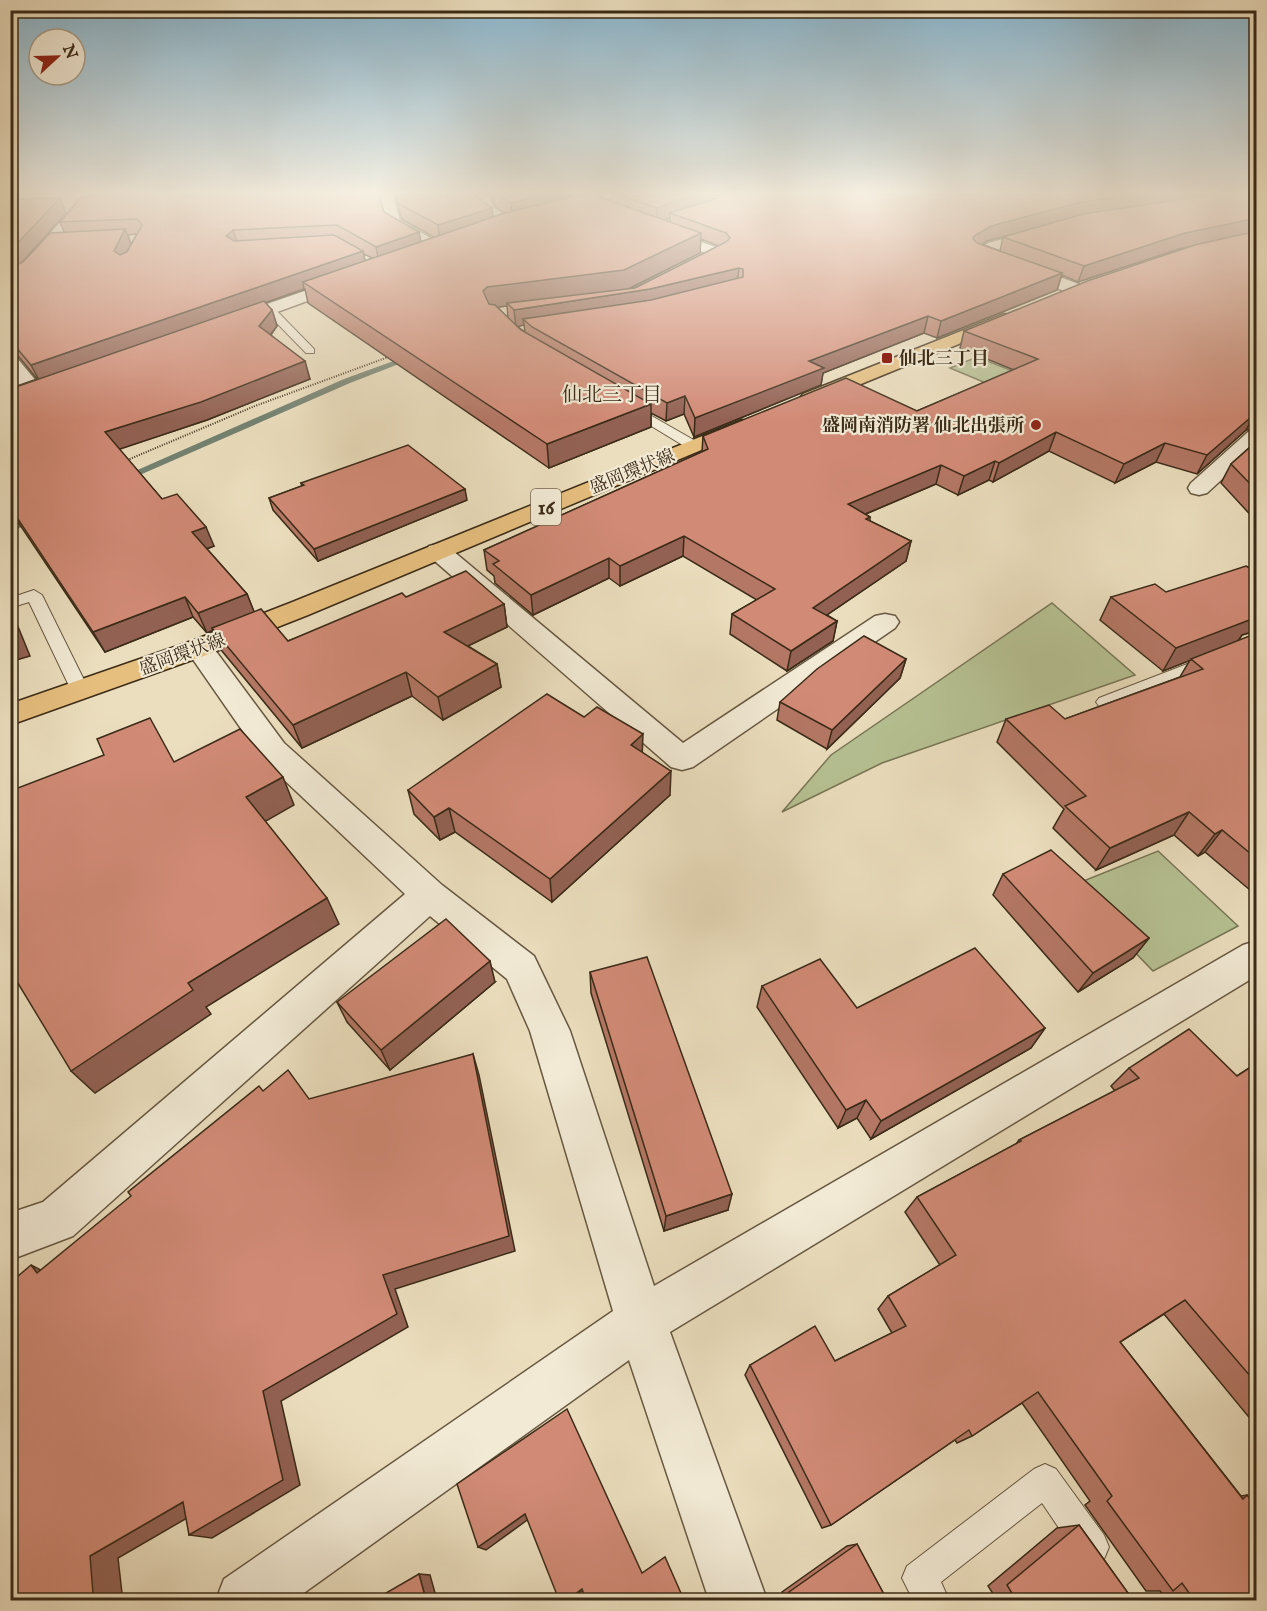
<svg xmlns="http://www.w3.org/2000/svg" width="1267" height="1611" font-family="'IM FELL English','Noto Serif JP',serif">
  <rect width="100%" height="100%" fill="#ebdebe"/>
  <filter id="stains"><feTurbulence type="fractalNoise" baseFrequency=".00333" numOctaves="4"/><feColorMatrix values="0 0 0 0 .2 0 0 0 0 .09 0 0 0 0 .02 0 0 0 .5 -.17"/></filter>
  <radialGradient id="worn" r=".72"><stop offset=".6" stop-color="#630" stop-opacity="0"/><stop offset="1" stop-color="#630" stop-opacity=".3"/></radialGradient>
  <g fill="#b6c193" stroke="#787655" stroke-width="1.5">
    <path d="M977,357l89,35 37,40 -153,-64z"/>
    <path d="M1052,603l83,72 -253,88 -100,49 49,-57z"/>
    <path d="M1158,851l80,75 -85,45 -82,-85z"/>
  </g>
  <g fill="none" stroke-linecap="round" stroke-linejoin="round">
    <g fill="#738272" fill-rule="evenodd">
      <path d="M410,355l7,2 -67,26 -224,98 -9,-2 227,-100z"/>
      <path d="M37,514l5,3 -1,2 -31,13v-7z"/>
    </g>
    <defs>
      <g id="service">
        <path d="M265,307h8l41,42v4h-8l-41,-42z"/>
        <path d="M629,403l70,40 1,3 -1,3h-10l-64,-39v-6z"/>
        <path d="M34,590l8,5 47,95 -3,4h-12l-3,-4 -42,-88 -19,6v-10z"/>
        <path d="M1208,656l6,1 2,4 -2,4 -103,41h-12l-3,-4 3,-4z"/>
        <path d="M1045,1464l11,5 48,66 5,12 -5,12 -12,5 -12,-5 -38,-56 -101,79 8,18h-36l-11,-22 5,-12 127,-97z"/>
      </g>
      <g id="minor">
        <path d="M10,195h54l-7,4 -47,4z"/>
        <path d="M84,195h14l-69,82 -19,8v-11l7,-3z"/>
        <path d="M379,195h14l7,25 44,26 3,3 -3,3h-10l-46,-27z"/>
        <path d="M475,195h14l4,12 22,15 2,3 -2,3h-10l-23,-16z"/>
        <path d="M659,227l65,23 3,3 -33,18h-12l-2,-3 2,-3 24,-12 -52,-19 -2,-3 2,-3z"/>
        <path d="M1044,228l5,1 2,3 -2,3 -57,17 92,34 2,4 -2,4h-12l-98,-38 -3,-3 17,-10z"/>
        <path d="M348,276l8,5 -2,3 -118,43h-12l-3,-4 3,-4z"/>
        <path d="M10,356l7,2 25,30 3,4 -3,4h-14l-18,-21z"/>
        <path d="M1256,431v17l-49,45 -8,2 -8,-2 -3,-5 3,-5 57,-51z"/>
        <path d="M438,544l9,2 236,197 192,-127 10,-2 10,2 4,6 -4,6 -202,139 -11,3 -11,-3 -242,-211 -3,-5 3,-5z"/>
        <path d="M199,639l10,3 75,101 158,142 92,71 36,75 84,255 589,-341 13,-4v35l-586,356 97,268h-58l-80,-240 -335,240h-78l8,-21 389,-268 -83,-280 -23,-52 -77,-63 -357,320 -63,24v-47l33,-11 362,-308 -143,-135 -77,-111 4,-6z"/>
      </g>
      <g id="primary">
        <path d="M1004,314l6,1 3,4 -3,4 -193,79h-14l-3,-4 3,-4z"/>
        <path d="M742,420l7,2 3,4 -3,4 -441,185 -99,39 -199,71v-21l179,-62 101,-39z"/>
      </g>
    </defs>
    <use href="#service" stroke="#675841" stroke-width="2"/>
    <use href="#minor" stroke="#675841" stroke-width="3"/>
    <use href="#primary" stroke="#3b2b17" stroke-width="3"/>
    <path stroke="#3b2b17" stroke-width="2" stroke-dasharray="1 1.5" stroke-linecap="butt" d="M125,461l130,-55 136,-50"/>
    <use href="#service" fill="#f2ead5" fill-rule="evenodd"/>
    <use href="#minor" fill="#f2ead5" fill-rule="evenodd"/>
    <use href="#primary" fill="#e6bf7f" fill-rule="evenodd"/>
  </g>
  <g fill="#b47765" stroke="#3b2b17" stroke-width="1.5" fill-rule="evenodd">
    <path d="M395,195h82l1,3 14,10 1,9 12,-4 -10,-7 -4,-11h114l-6,1 12,5v-6h646v234l-11,1 -49,44 -41,-12 -41,21 -66,-32 -56,31 -4,-2 -31,15 -22,-11 -70,30 4,3v4l41,20 -5,20 -79,54 10,6 -4,20 -46,30 -57,-37 2,-20 25,-14 -74,-44 -63,30 -11,-8 -76,37 -38,-32 -1,-7 -7,-6 -3,-20 218,-98 1,-16 214,-25 97,-41 -54,-22 4,-17 226,-85 -11,3 -101,33 -16,-7 -5,15 -120,48 -13,-5 -101,40 -2,12 -127,52 -10,-23 -18,7 -15,-8v14l-102,41 -241,-165 -3,-14 -40,14 7,7 5,16 -6,9 39,44 -103,41 -88,29 43,50 52,47 -7,3 40,45 7,18 34,29 118,-44 98,7 3,23 -39,19 29,18 4,23 -58,33 -31,-24 -110,52 -80,-97 -9,-21 -6,3 -14,-16 -88,35 -95,-142v-137l7,13 20,-7 -18,-22 -9,-3v-155l50,-1 6,15 -46,51 3,-2 41,-30 -4,-10 22,-25 302,15 37,30 13,-5 -32,-18zM670,218v4l-6,-2zM1027,230l-24,7 -3,14 -18,-7 5,-3zM137,234l-6,10 -3,-9zM701,239l18,7 -84,42 -6,1 71,-36zM364,254l8,4 -7,3zM507,306l1,12 -11,-11zM524,325l1,7 -8,-6z"/>
    <path d="M1257,441v81l-36,-39 10,-19z"/>
    <path d="M301,483l166,17 -149,61 -45,-51 -4,-12 33,-12z"/>
    <path d="M1257,572v324l-52,-44 -7,4 -24,-21 -78,35 -43,-42 11,-19 -67,-67 9,-23h59l115,-42 10,-17 -27,11 -63,-51 11,-23 55,-5zM1252,632l4,2 -18,7 4,-6z"/>
    <path d="M906,659l-6,19 -73,71 -50,-29 3,-18z"/>
    <path d="M642,752l28,43 -118,107 -97,-70 -15,8 -26,-26 -6,-24z"/>
    <path d="M1003,874l146,64 -16,20 -55,34 -85,-97z"/>
    <path d="M590,972l138,238 -64,21 -73,-238z"/>
    <path d="M495,982l-105,88 -43,-48 -10,-20z"/>
    <path d="M762,986l95,22 188,20 -14,20 -160,91 -14,-21 -19,10 -81,-121z"/>
    <path d="M1257,1063v364l-93,-113 -44,28 121,154 6,-1 10,105h-90l-7,-9h-14l-61,-86 5,-4 -68,-98 -50,33 -15,7 -2,-3 -124,85 -9,3 -77,-153 5,-10 85,-4 57,-28 -14,-24 10,-13 52,-31 -35,-53 12,-15 99,-53 3,-4 96,-49 -4,-5 18,-18 108,8z"/>
    <path d="M1079,1525l54,75h-136l-9,-14 69,-58z"/>
    <path d="M857,1544l30,56h-101l-4,-8 65,-46z"/>
  </g>
  <g fill="#926153" stroke="#3b2b17" stroke-width="1.5">
    <path d="M545,195h60l-93,23 -1,-15z"/>
    <path d="M692,195h36l-58,18v5l-13,5v-15z"/>
    <path d="M1128,195h87l-138,22 -90,24 -17,10 4,-15 17,-10 90,-24z"/>
    <path d="M60,198l6,15 -50,56 -6,2v-20z"/>
    <path d="M492,208l1,14 -53,19 -2,-16z"/>
    <path d="M1257,218v12l-1,2 -77,17 -101,33 6,-16 101,-33z"/>
    <path d="M125,229l6,15 -11,23 -6,-16z"/>
    <path d="M233,230l5,16 -12,-10z"/>
    <path d="M419,232l3,15 -43,15 -3,-15z"/>
    <path d="M701,233l-1,20 -76,38 -117,12v3l-17,2 -7,-17 4,-4z"/>
    <path d="M363,251l3,16 -63,15 1,7 -264,93 -9,-17z"/>
    <path d="M739,268l-2,16 -87,22 -127,13 1,6 -8,2 -2,-17 136,-21z"/>
    <path d="M1062,273l-5,17 -120,48 4,-17z"/>
    <path d="M272,310l5,16 -13,17 -5,-17z"/>
    <path d="M928,316l-4,17 -101,40 -2,12 -127,52 1,-19 114,-57z"/>
    <path d="M305,361l5,18 -103,41 -93,31 -9,-19z"/>
    <path d="M10,373l9,17 -9,3z"/>
    <path d="M685,396l-1,18 -18,7 1,-18z"/>
    <path d="M651,404v23l-102,41 -2,-24z"/>
    <path d="M1256,412l-10,18 -49,44 10,-19z"/>
    <path d="M1056,432l-7,19 -56,31 6,-19z"/>
    <path d="M1165,443l-9,19 -41,21 9,-19z"/>
    <path d="M995,461l-6,19 -31,15 6,-19z"/>
    <path d="M941,465l-5,19 -92,39 4,-19z"/>
    <path d="M465,489l2,11 -149,61 -4,-12z"/>
    <path d="M206,527l8,19 -14,5 -8,-19z"/>
    <path d="M684,536l-1,20 -63,30v-20z"/>
    <path d="M911,541l-5,20 -97,66 4,-19z"/>
    <path d="M609,558v20l-76,37 -2,-20z"/>
    <path d="M247,594l8,20 -43,14 1,2 -6,3 -9,-20z"/>
    <path d="M185,597l8,20 -88,35 -12,-20z"/>
    <path d="M504,604l3,23 -58,28 -5,-23z"/>
    <path d="M10,607l20,49 -20,6z"/>
    <path d="M1257,613v12l-5,7 -10,3 -5,7 -74,29 13,-23z"/>
    <path d="M837,621l-4,20 -46,30 4,-20z"/>
    <path d="M906,659l-6,19 -73,71 5,-19z"/>
    <path d="M497,664l4,23 -58,33 -5,-23z"/>
    <path d="M406,672l6,24 -110,52 -9,-23z"/>
    <path d="M643,734l-1,24 -11,-13z"/>
    <path d="M671,771l-1,24 -118,107 -2,-23z"/>
    <path d="M283,777l11,28 -35,20 -13,-28z"/>
    <path d="M449,808l6,24 -15,8 -6,-23z"/>
    <path d="M1189,812l-15,23 -78,35 14,-22z"/>
    <path d="M1222,830l-17,22 -7,4 17,-22z"/>
    <path d="M327,898l12,26 -133,83 5,7 -116,79 -24,-22 117,-88z"/>
    <path d="M1149,938l-16,20 -55,34 15,-19z"/>
    <path d="M490,961l5,21 -105,88 -9,-20z"/>
    <path d="M1045,1028l-14,20 -160,91 10,-18z"/>
    <path d="M473,1054l6,21 36,176 -120,38 13,38 -127,74 19,84 -88,53 -23,-3 74,-144 120,-116z"/>
    <path d="M866,1100l-9,18 -19,10 8,-18z"/>
    <path d="M732,1194l-4,16 -64,21 2,-15z"/>
    <path d="M31,1265l27,14 -21,-6z"/>
    <path d="M183,1502l23,5 -88,51 4,35 -14,7h-28l10,-44z"/>
    <path d="M525,1514l5,4 -44,32 -8,-3z"/>
    <path d="M419,1574l11,1 7,25h-11z"/>
    <path d="M582,1589h3l-15,11h-3z"/>
  </g>
  <g fill="#d18a76" stroke="#3b2b17" stroke-width="1.5">
    <path d="M106,195h273l5,17 35,20 -43,15 -39,-22 -104,5 -7,6 8,5 100,-6 29,16 -332,114 -21,-25v-72l13,-6 27,-29 75,-4 -11,22 6,4 7,-3 15,-27 -5,-6 -77,3 22,-25z"/>
    <path d="M397,195h80l1,3 14,10 -54,17 -39,-21z"/>
    <path d="M499,195h46l-34,8z"/>
    <path d="M579,195h15l107,38 -77,37 -137,17 -4,4 6,13 6,1 26,25 130,74 -104,40 -244,-162 202,-69z"/>
    <path d="M620,195h72l-35,13z"/>
    <path d="M722,195h406l-47,7 -90,24 -17,10 -1,3 4,4 85,30 -121,48 -13,-5 -119,45 15,7 -129,50 -10,-22 -18,7 -135,-76 -9,-8 128,-19 92,-23v-8l-4,-1 -89,21 -136,21 -7,-7 128,-15 91,-46 4,-4 -4,-5 -56,-20 41,-13z"/>
    <path d="M1210,195h47v23l-72,15 -101,33 -81,-29 80,-23z"/>
    <path d="M60,198l-50,53v-52z"/>
    <path d="M1257,231v181l-50,43 -42,-12 -41,21 -68,-32 -57,31 -4,-2 -31,15 -23,-11 -93,39 22,13 -4,2 45,22 -98,67 24,13 -46,30 -59,-37 43,-25 -91,-53 -64,30 -11,-8 -78,37 -38,-31 6,-3 -15,-11 224,-101 -5,-13 143,-58 71,33 121,-52 -74,-28 126,-51 105,-35z"/>
    <path d="M264,301l8,9 -13,16 46,35 -104,41 -96,30 57,67 15,-5 29,33 -14,5 55,62 -49,19 -13,-16 -92,35 -83,-125v-118z"/>
    <path d="M1257,441v50l-26,-27z"/>
    <path d="M408,445l57,44 -151,60 -45,-51 35,-13 -3,-2z"/>
    <path d="M1246,566l11,6v41l-5,6 -76,29 -65,-51 44,-13 11,8z"/>
    <path d="M466,571l38,33 -60,28 53,32 -59,33 -32,-25 -113,53 -81,-97 49,-19 27,32 114,-48 4,4z"/>
    <path d="M10,619l7,17 -7,2z"/>
    <path d="M1257,633v226l-35,-29 -7,4 -26,-22 -79,36 -45,-42 21,-10 -80,-77 43,-14 16,14 138,-50 -12,-10z"/>
    <path d="M864,636l42,23 -74,71 -52,-28 37,-33z"/>
    <path d="M547,694l37,23 13,-10 46,27 -12,11 40,26 -121,108 -101,-71 -15,9 -26,-27z"/>
    <path d="M150,718l24,44 66,-33 43,48 -37,20 81,101 -139,85 5,7 -122,81 -61,-101v-179l94,-36 -7,-16z"/>
    <path d="M1051,850l98,88 -56,35 -90,-99z"/>
    <path d="M446,919l44,42 -109,89 -44,-48z"/>
    <path d="M975,948l70,80 -164,93 -15,-21 -20,10 -84,-124 58,-27 37,49z"/>
    <path d="M647,957l85,237 -66,22 -76,-244z"/>
    <path d="M1189,1029l48,47 20,-13v321l-72,-84 -65,42 123,157 4,-4 10,13v92h-63l-12,-17 -9,8 -66,-90 5,-5 -74,-104 -66,44 -3,-6 -138,95 -81,-160 65,-39 20,35 71,-35 -18,-30 68,-41 -39,-58 104,-56 -2,-1 120,-62 -10,-10z"/>
    <path d="M473,1054l36,182 -126,39 14,39 -134,77 20,89 -94,55 -6,-33 -93,54 3,37 -13,7h-70v-317l21,-18 6,8 94,-77 -3,-4 131,-106 4,5 25,-21 21,29z"/>
    <path d="M567,1409l75,164 23,-16 19,43h-98l-4,-11 -15,11h-8l-34,-86 -47,33 -21,-63z"/>
    <path d="M1079,1525l54,75h-117l-9,-15z"/>
    <path d="M857,1544l30,56h-94l-4,-8z"/>
    <path d="M419,1574l7,26h-52z"/>
  </g>
  <linearGradient id="sky" x2="0" y2="1"><stop stop-color="#88b7d1"/><stop offset="0.46" stop-color="#f6f0e2"/><stop offset="1" stop-color="#f6f0e2" stop-opacity="0"/></linearGradient>
  <rect width="1267" height="420" fill="url(#sky)"/>
  <g fill="#8f2418" stroke="#f2ead5" stroke-width="2">
    <rect x="881" y="352" width="12" height="12" rx="3"/>
    <circle cx="1036" cy="425" r="6"/>
  </g>
  <g text-anchor="middle" stroke-width="4.5" stroke-linejoin="round" paint-order="stroke">
    <g font-size="18" font-weight="bold" fill="#3b2b17" stroke="#f2ead5" text-anchor="start">
      <text x="899" y="364">仙北三丁目</text>
      <text x="1024" y="431" text-anchor="end">盛岡南消防署 仙北出張所</text>
    </g>
    <g font-size="18" fill="#3b2b17" stroke="#f2ead5">
      <text transform="translate(632 471) rotate(-22)" y="6">盛岡環状線</text>
      <text transform="translate(182 654) rotate(-20)" y="6">盛岡環状線</text>
    </g>
    <g font-size="20" fill="#3b2b17" stroke="#f2ead5">
      <text x="612" y="401">仙北三丁目</text>
    </g>
    <rect fill="#f2ead5" stroke="#726450" stroke-width="1.5" x="531" y="489" width="30" height="36" rx="4.5"/>
    <g font-size="21" font-weight="bold" fill="#3b2b17">
      <text x="546" y="514">16</text>
    </g>
  </g>
  <rect width="1267" height="1611" fill="none" stroke="#ebdebe" stroke-width="36"/>
  <rect x="12" y="12" width="1243" height="1587" fill="none" stroke="#3b2b17" stroke-width="3"/>
  <rect x="18" y="18" width="1231" height="1575" fill="none" stroke="#3b2b17" stroke-width="1.5"/>
  <g transform="translate(57 57) rotate(68)"><circle r="28" fill="#f2ead5" stroke="#a99e89" stroke-width="1.5"/>
  <path d="M0-4.5L10 22L0 15L-10 22Z" fill="#8f2418"/>
  <text y="-9" font-size="16" font-weight="bold" text-anchor="middle" fill="#3b2b17">N</text>
  </g>
  <rect width="100%" height="100%" filter="url(#stains)"/>
  <rect width="100%" height="100%" fill="url(#worn)"/>
</svg>
